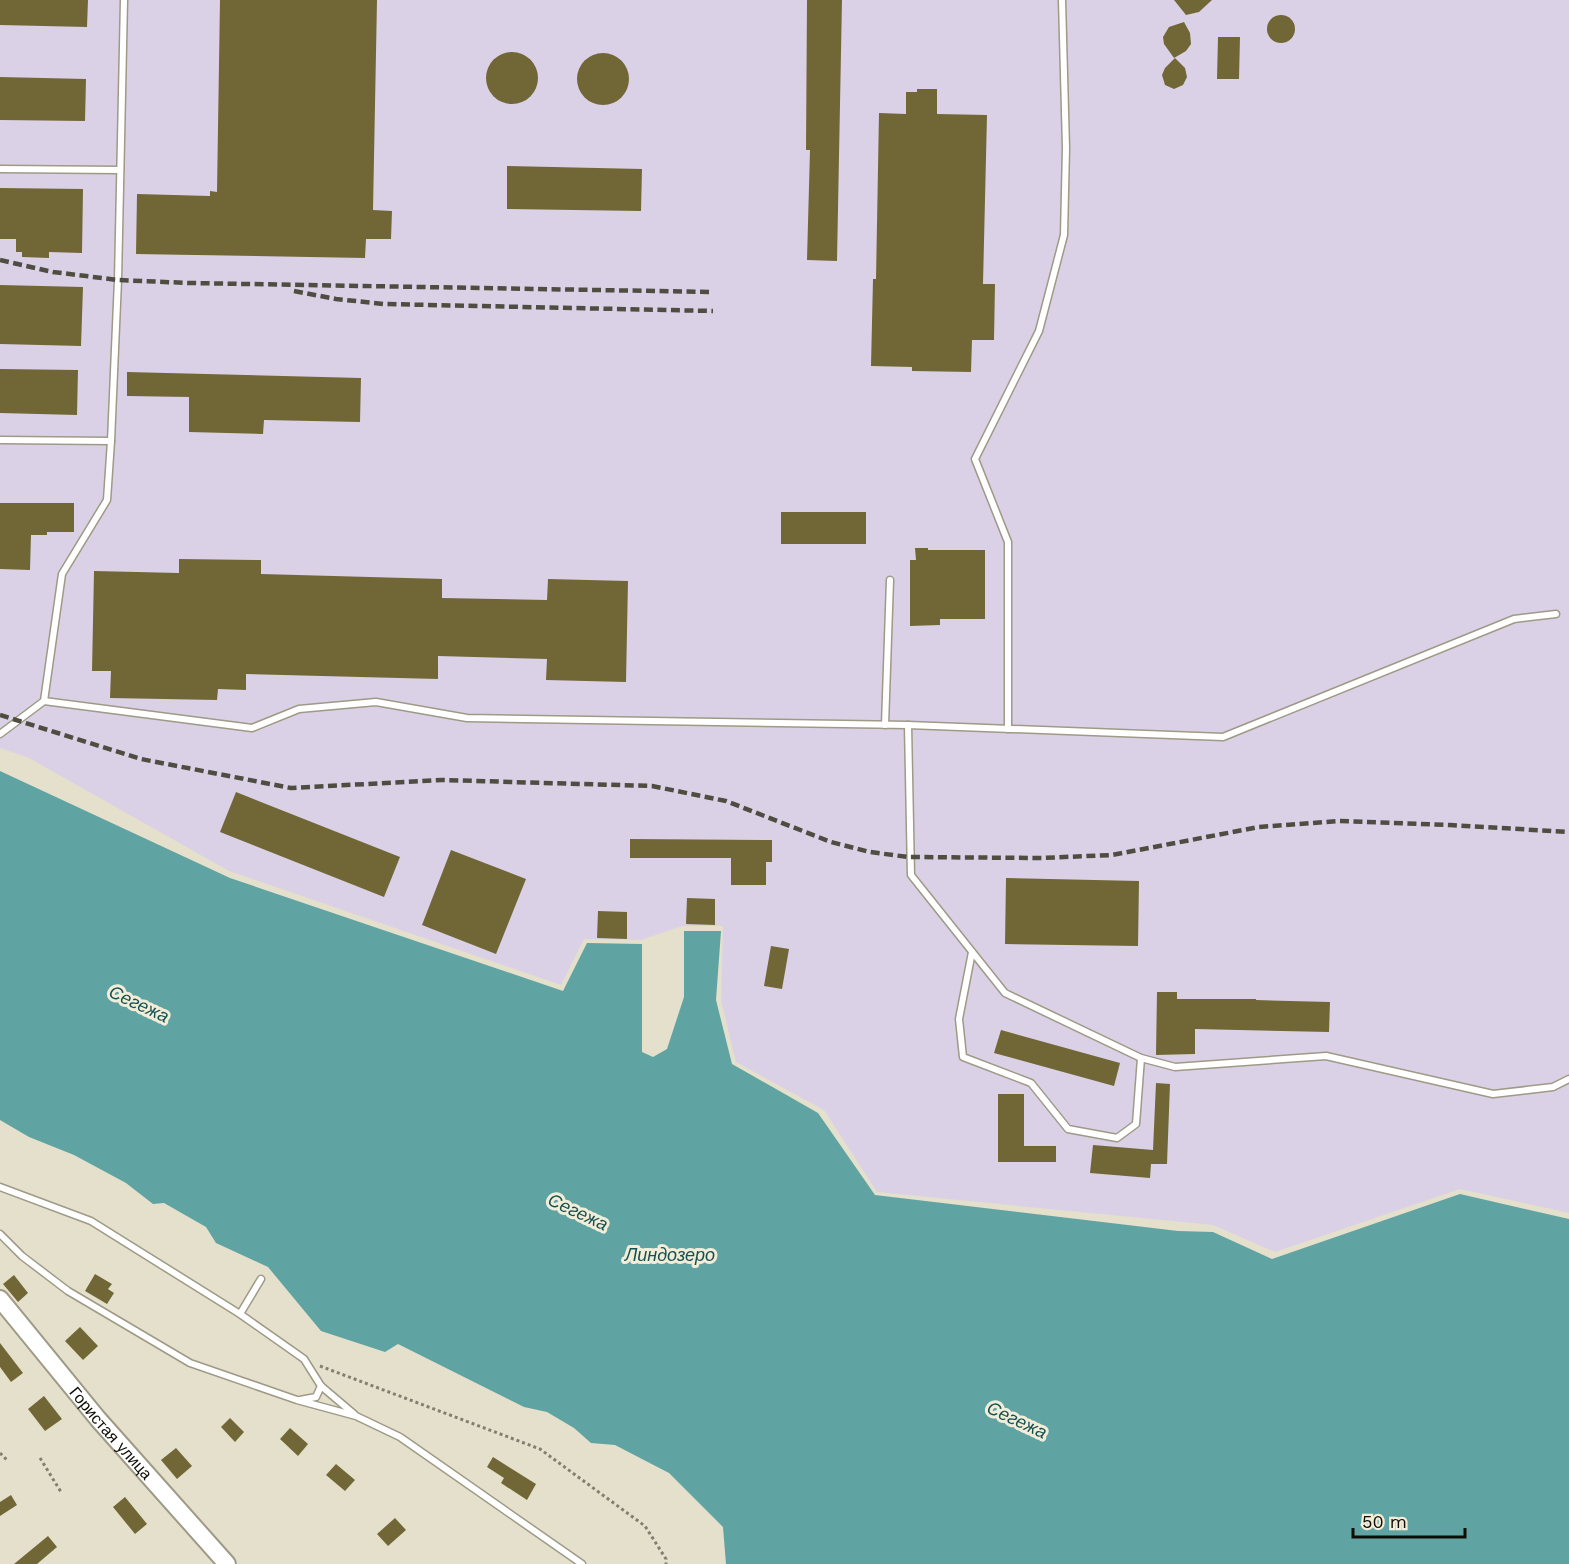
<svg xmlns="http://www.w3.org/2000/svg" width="1569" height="1564" font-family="'Work Sans',sans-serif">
  <rect width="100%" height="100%" fill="#e4e0cb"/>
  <path fill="#dad1e6" d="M0,0h1569v1213l-109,-24 -185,63 -62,-27 -336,-33 -53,-82 -88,-48 -15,-61 2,-75h-41l-41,14 -57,-1 -23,46 -332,-114 -200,-113 -29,-10z"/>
  <path fill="#5fa3a3" d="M0,771l230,107 333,113 24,-48 55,1v108l11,5 14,-8 17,-52v-66h37l-5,69 16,64 86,49 57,82 303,36 35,1 59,27 188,-65 109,25v345h-843l-3,-37 -54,-54 -54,-28 -24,-2 -17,-15 -27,-16 -23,-5 -126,-63 -13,8 -64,-21 -53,-64 -52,-24 -10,-16 -42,-24 -11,1 -27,-21 -52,-28 -45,-18 -29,-17z"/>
  <g fill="#716736">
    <path d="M0,0h88l-1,27 -87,-2z"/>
    <path d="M220,0h157l-4,210 19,1 -1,28h-25l-1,19 -229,-4 1,-60 73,2v-5l7,1z"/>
    <path d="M807,0h35l-5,261 -30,-1 3,-110h-4z"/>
    <path d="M1174,0h38l-13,12 -13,3z"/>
    <circle cx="1281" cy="29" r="14"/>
    <path d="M1184,22l6,11 1,11 -5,7 -12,7 -10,-14 -1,-7 6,-10z"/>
    <path d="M1218,37h22l-1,42h-22z"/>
    <circle cx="512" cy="78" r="26"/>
    <circle cx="603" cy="79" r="26"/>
    <path d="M1175,58l10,10 2,9 -4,8 -9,4 -9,-4 -3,-10 3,-7z"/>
    <path d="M0,77l86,2 -1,42 -85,-1z"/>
    <path d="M917,89h20v25l50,1 -4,169h12l-1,56h-22l-1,32 -59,-1v-4l-41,-1 2,-87h3l3,-166 27,1v-22h11z"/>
    <path d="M507,166l135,3 -1,42 -134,-2z"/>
    <path d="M0,188l83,1 -1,64 -33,-1v6l-27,-1v-5h-6v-13h-16z"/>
    <path d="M0,285l83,2 -2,59 -81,-2z"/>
    <path d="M0,369l78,1 -1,45 -77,-2z"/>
    <path d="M127,372l234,6 -1,44 -96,-2 -1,14 -74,-2v-35l-62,-1z"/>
    <path d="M0,503h74v29h-27v3h-16l-1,35 -30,-1z"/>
    <rect x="781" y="512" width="85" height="32"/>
    <path d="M915,548h13v2h57v69h-45v6l-30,1v-66h6z"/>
    <path d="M179,559l82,1v14l181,5v19l105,2 1,-21 80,2 -2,101 -80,-2 1,-21 -109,-3v23l-192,-5v16l-28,-1 -1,11 -107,-2 1,-27h-19l2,-100 85,2z"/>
    <path d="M236,792l164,65 -16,40 -164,-65z"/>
    <path d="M630,839l142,1v22h-6v23h-35v-27h-101z"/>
    <path d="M451,850l75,29 -30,75 -74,-29z"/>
    <path d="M1006,878l133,3 -1,65 -133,-2z"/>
    <path d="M687,898l28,1v26l-29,-1z"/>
    <path d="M598,911l29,1v27l-30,-1z"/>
    <path d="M771,946l18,3 -7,40 -18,-3z"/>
    <path d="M1157,992h20v7h79v1l74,2 -1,30 -134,-3v25l-39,1z"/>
    <path d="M1001,1030l119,33 -6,23 -120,-33z"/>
    <path d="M1156,1083l14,1 -3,80h-16l-1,14 -60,-5 3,-28 60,5z"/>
    <path d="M998,1094h26v52h32v16h-58z"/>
    <path d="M95,1274l17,10 -4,5 6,4 -7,11 -22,-13z"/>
    <path d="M14,1275l14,18 -10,9 -15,-18z"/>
    <path d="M80,1327l18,19 -15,14 -18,-19z"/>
    <path d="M0,1343l23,30 -12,9 -11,-15z"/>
    <path d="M44,1396l18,23 -17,12 -17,-22z"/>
    <path d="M230,1418l14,14 -9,10 -14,-15z"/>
    <path d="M290,1428l18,16 -10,12 -18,-17z"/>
    <path d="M176,1448l16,18 -15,13 -16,-19z"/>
    <path d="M493,1457l43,27 -9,16 -26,-17 3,-5 -17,-11z"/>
    <path d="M336,1464l19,16 -10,11 -19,-16z"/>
    <path d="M11,1495l6,10 -17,11v-14z"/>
    <path d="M125,1497l22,27 -12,10 -22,-27z"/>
    <path d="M395,1518l11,12 -18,16 -11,-12z"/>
    <path d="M48,1536l9,11 -20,17h-23z"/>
  </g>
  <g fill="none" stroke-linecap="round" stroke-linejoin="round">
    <defs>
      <g id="lane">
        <path d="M0,169l120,1"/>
        <path d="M0,440l111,1 7,-161 6,-280"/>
        <path d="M1556,614l-42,5 -291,118 -315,-12 3,150 94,118 136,65 34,9 151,-11 167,38 60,-7 16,-8"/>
        <path d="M44,701l18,-127 45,-74 4,-59"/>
        <path d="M885,725l5,-145"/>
        <path d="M1008,729v-187l-33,-83 64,-128 25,-96 2,-87 -4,-148"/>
        <path d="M0,734l44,-33 208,27 47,-19 77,-7 91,16 441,7"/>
        <path d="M972,952l-13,67 4,38 68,26 37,46 49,9 19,-14 5,-66"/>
        <path d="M0,1187l91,34 149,93 64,45 17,27 33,28"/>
        <path d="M0,1234l22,22 46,35 122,72 107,37 59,16 44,21 182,127"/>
        <path d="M240,1314l21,-35"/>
        <path d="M300,1400l16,-3 5,-11"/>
      </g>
      <g id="secondary">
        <path id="s1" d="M0,1299l98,120 129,145"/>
      </g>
    </defs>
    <use href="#lane" stroke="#9e9a86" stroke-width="9"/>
    <use href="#secondary" stroke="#9e9a86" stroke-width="20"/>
    <g stroke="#827f71" stroke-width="3" stroke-dasharray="3 3" stroke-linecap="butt">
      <path d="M320,1366l220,83 105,77 21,33v5"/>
      <path d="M0,1453l8,8"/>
      <path d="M40,1458l21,34"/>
    </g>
    <use href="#lane" stroke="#fff" stroke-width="6"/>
    <use href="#secondary" stroke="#fff" stroke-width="16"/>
    <g stroke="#4f4d42" stroke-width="4.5" stroke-dasharray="9 4.5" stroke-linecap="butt">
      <path d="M0,260l53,12 65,8 72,3 523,9"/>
      <path d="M294,291l42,8 48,5 329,7"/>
      <path d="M0,715l141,44 150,29 151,-8 210,6 74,15 105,41 39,10 38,5 134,1 70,-3 147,-28 80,-6 111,4 119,7"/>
    </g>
  </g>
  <g text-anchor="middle" stroke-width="6" stroke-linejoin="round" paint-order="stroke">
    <g font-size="16" fill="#0e0d06" stroke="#f2edd8">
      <text dy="6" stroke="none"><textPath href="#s1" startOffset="174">Гористая улица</textPath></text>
    </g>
    <g font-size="18" font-style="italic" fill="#155151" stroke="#f2edd8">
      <text transform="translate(139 1004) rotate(25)" y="6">Сегежа</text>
      <text transform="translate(578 1212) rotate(25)" y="6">Сегежа</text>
      <text x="670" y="1261">Линдозеро</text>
      <text transform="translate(1017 1420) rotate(25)" y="6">Сегежа</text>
    </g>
  </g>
  <path d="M1353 1528v9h112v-9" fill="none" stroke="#0e0d06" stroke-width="3"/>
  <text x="1362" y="1528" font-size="18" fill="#0e0d06" stroke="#f2edd8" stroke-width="4.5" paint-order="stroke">50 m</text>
</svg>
